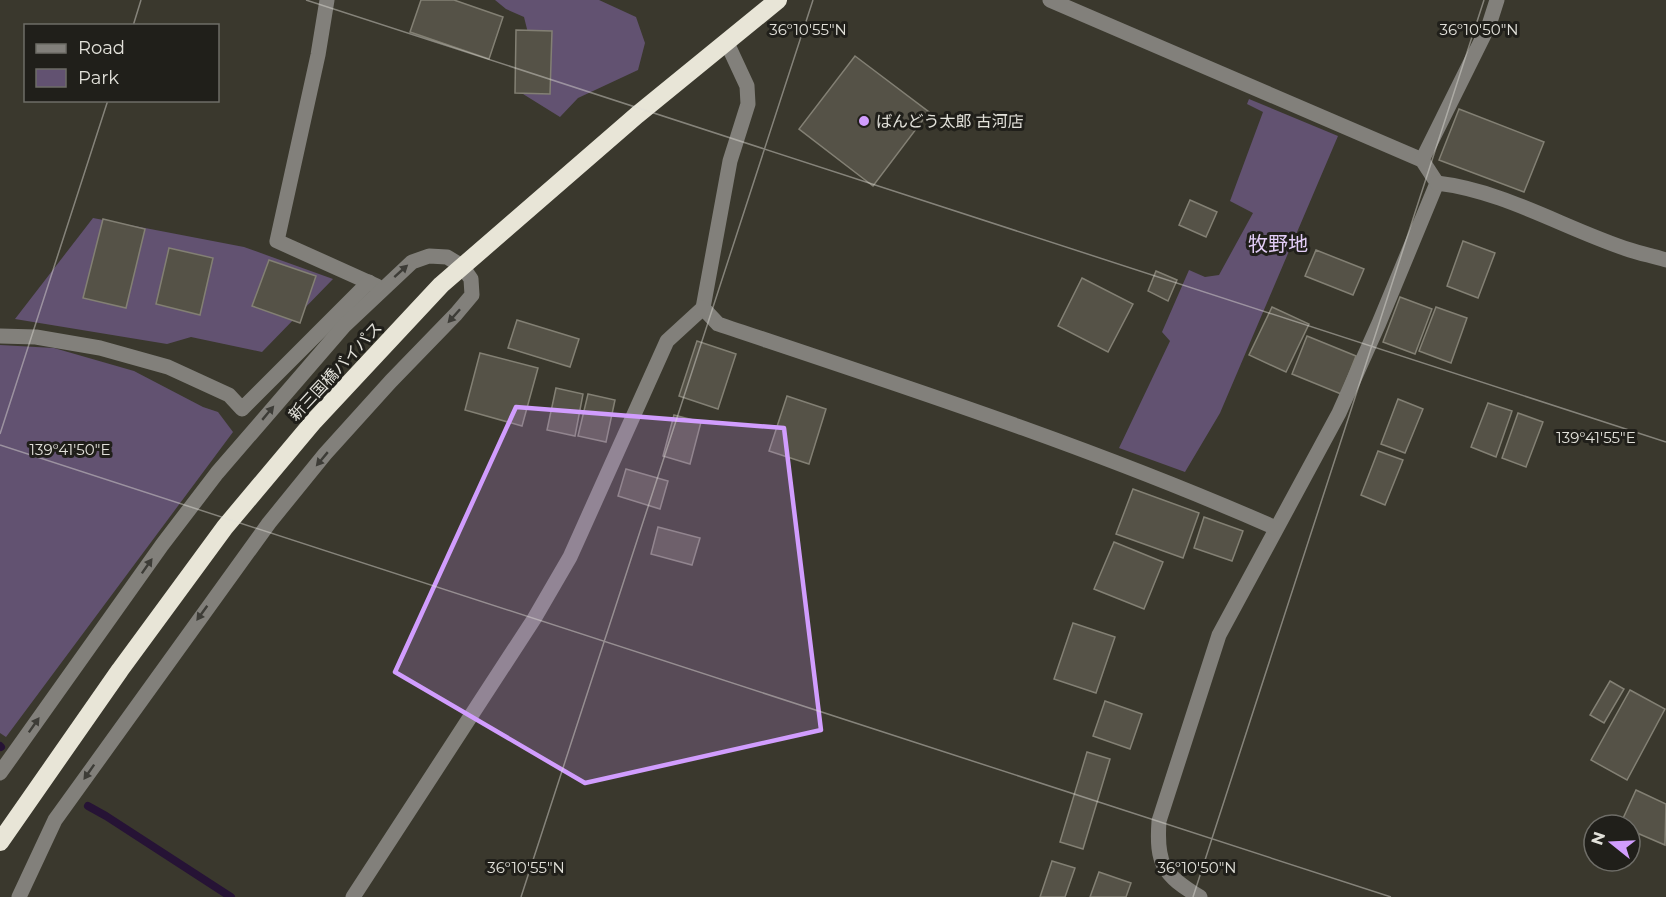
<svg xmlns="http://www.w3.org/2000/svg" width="1666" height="897" font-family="Montserrat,'Noto Sans JP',sans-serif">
  <rect width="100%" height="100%" fill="#3a382d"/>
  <g fill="#625271">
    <path d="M495,0h104l37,17 9,26 -7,27 -60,28 -18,19 -37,-23 12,-33 -11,-44 -18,-8z"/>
    <path d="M1249,99l89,37 -118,277 -35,59 -66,-24 51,-107 -8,-9 27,-62 16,7 14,-2 34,-62 -23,-12 33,-89 -16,-8z"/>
    <path d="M93,218l151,29 89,32 -71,73 -71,-15 -24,7 -152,-25z"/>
    <path d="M0,345l54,3 80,23 69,36 15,5 15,20 -227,305 -6,-4z"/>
  </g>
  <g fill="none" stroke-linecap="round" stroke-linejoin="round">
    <g stroke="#261335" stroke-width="8">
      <path d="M0,746l1,1"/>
      <path d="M88,806l18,10 125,81"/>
    </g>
  </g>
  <g fill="#555247" stroke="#838074" stroke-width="1.5">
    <path d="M421,0h33l49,17 -14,42 -79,-27z"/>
    <path d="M516,30l36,1 -2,63 -35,-1z"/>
    <path d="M855,56l74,56 -56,74 -74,-57z"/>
    <path d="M1459,109l85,33 -20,50 -85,-32z"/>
    <path d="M1190,200l27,12 -11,25 -27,-12z"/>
    <path d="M103,219l42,10 -19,79 -43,-10z"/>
    <path d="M1463,241l32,12 -17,45 -31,-12z"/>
    <path d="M169,248l44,10 -13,57 -44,-11z"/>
    <path d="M1316,250l48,19 -11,26 -48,-19z"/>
    <path d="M269,260l47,16 -16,47 -48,-17z"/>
    <path d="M1156,271l21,9 -9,21 -20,-10z"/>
    <path d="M1082,278l51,26 -25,48 -50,-26z"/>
    <path d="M1400,297l32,12 -17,45 -32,-12z"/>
    <path d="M1272,307l37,17 -23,48 -37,-17z"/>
    <path d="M1436,307l31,11 -16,45 -32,-12z"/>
    <path d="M517,320l62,19 -9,28 -62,-19z"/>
    <path d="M1307,336l49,20 -15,38 -49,-20z"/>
    <path d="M697,341l39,13 -18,55 -39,-13z"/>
    <path d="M480,353l58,15 -16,58 -57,-16z"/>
    <path d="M556,388l27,6 -8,42 -28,-6z"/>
    <path d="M588,394l27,6 -9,42 -28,-6z"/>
    <path d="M787,396l39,13 -17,55 -40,-13z"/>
    <path d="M1398,399l25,10 -18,44 -24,-9z"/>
    <path d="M1488,403l24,8 -16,46 -25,-10z"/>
    <path d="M1518,413l25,9 -17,45 -24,-9z"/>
    <path d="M674,415l27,7 -11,42 -27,-8z"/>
    <path d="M1378,451l25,9 -18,45 -24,-10z"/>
    <path d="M626,469l42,12 -8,28 -42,-13z"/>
    <path d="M1133,489l66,24 -16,45 -67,-24z"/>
    <path d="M1204,517l39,14 -11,30 -38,-13z"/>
    <path d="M658,527l42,11 -8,27 -41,-11z"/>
    <path d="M1114,542l49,20 -19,47 -50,-20z"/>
    <path d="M1073,623l42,14 -19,56 -42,-14z"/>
    <path d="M1610,681l14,8 -20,34 -14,-8z"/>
    <path d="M1630,690l35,19 -38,71 -36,-20z"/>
    <path d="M1105,701l37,13 -12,35 -37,-13z"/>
    <path d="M1087,752l23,7 -27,90 -23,-7z"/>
    <path d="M1636,790l30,14 -1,41 -35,-15v-5h-10z"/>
    <path d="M1052,861l23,7 -10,29h-25z"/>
    <path d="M1099,872l32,11 -5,14h-36z"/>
  </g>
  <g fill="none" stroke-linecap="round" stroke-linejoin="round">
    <g stroke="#82807b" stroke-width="15">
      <path d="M327,0l-9,55 -41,186 100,45"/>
      <path d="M1050,0l372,160 15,23 -58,140 -40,90 -120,222 -60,186c-3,43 4,54 41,76"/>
      <path d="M727,43l20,43 1,18 -18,57 -27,147 15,16c188,63 376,124 558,204"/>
      <path d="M1422,160l67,-135 8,-25"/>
      <path d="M1437,183c68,8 128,46 193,67 12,4 24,6 36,10"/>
      <path d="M0,336l36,1 64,11 68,19 61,28 13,14 127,-127"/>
      <path d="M0,773l162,-228 55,-72 127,-147 68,-64 17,-6 18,1 15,9 9,13 1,16 -16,19 -65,67 -66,73 -56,69 -214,297 -36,77"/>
      <path d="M353,897l181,-278 36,-62 97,-216 36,-33"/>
    </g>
    <path stroke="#e8e5d7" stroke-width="18" d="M0,842l120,-172 105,-143 89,-106 127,-136 196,-170 141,-115"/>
  </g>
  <defs><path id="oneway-solid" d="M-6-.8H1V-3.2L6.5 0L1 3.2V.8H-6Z" transform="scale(1.5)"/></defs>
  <g fill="#3d3c37">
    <use href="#oneway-solid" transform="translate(401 271) rotate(-42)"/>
    <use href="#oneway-solid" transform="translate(454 316) rotate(132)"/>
    <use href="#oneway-solid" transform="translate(268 413) rotate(-50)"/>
    <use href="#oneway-solid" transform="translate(322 459) rotate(130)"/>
    <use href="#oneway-solid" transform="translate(147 566) rotate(-55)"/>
    <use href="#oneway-solid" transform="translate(202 613) rotate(126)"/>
    <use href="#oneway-solid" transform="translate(34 725) rotate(-55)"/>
    <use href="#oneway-solid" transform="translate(89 772) rotate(125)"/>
  </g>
  <path fill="#d19dfe" fill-opacity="0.2" stroke="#d19dfe" stroke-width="4.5" stroke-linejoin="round" d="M516,407l268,21 37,302 -236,53 -190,-111z"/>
  <path fill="none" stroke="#e2e1da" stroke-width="1.5" stroke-opacity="0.45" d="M306,0l1360,442M133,26l8,-26M0,434l108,-334M0,445l1391,452M521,897l292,-897M1193,897l291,-897"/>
  <circle fill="#d19dfe" stroke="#201f1a" stroke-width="2" cx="864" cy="121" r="6"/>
  <g text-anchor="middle" stroke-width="6" stroke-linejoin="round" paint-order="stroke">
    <g font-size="16" fill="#e2e1da" stroke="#201f1a" text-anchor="start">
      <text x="876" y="127">ばんどう太郎 古河店</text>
    </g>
    <g font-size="16" fill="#e2e1da" stroke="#201f1a">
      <text transform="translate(335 371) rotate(-47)" y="6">新三国橋バイパス</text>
    </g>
    <g font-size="20" fill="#e2cdf6" stroke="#201f1a">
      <text x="1278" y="251">牧野地</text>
    </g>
  </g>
  <g font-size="15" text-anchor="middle" fill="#e2e1da" stroke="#201f1a" stroke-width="6" stroke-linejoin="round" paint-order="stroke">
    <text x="808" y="35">36°10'55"N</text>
    <text x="1479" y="35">36°10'50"N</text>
    <text x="1596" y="443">139°41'55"E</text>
    <text x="70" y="455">139°41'50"E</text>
    <text x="526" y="873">36°10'55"N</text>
    <text x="1197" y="873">36°10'50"N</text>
  </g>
  <rect x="24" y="24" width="195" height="78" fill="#201f1a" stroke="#6e6d67" stroke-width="1.5"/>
  <rect x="36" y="44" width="30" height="9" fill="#82807b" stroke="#6e6d67" stroke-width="1.5"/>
  <text x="78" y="54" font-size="18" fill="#e2e1da">Road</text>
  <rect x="36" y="69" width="30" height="18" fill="#625271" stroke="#6e6d67" stroke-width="1.5"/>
  <text x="78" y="84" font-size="18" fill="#e2e1da">Park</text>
  <g transform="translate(1612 843) rotate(288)"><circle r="28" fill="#201f1a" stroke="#6e6d67" stroke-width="1.5"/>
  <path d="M0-4.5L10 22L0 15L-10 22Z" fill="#d19dfe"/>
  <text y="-9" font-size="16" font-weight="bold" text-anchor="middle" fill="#e2e1da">N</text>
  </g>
</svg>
